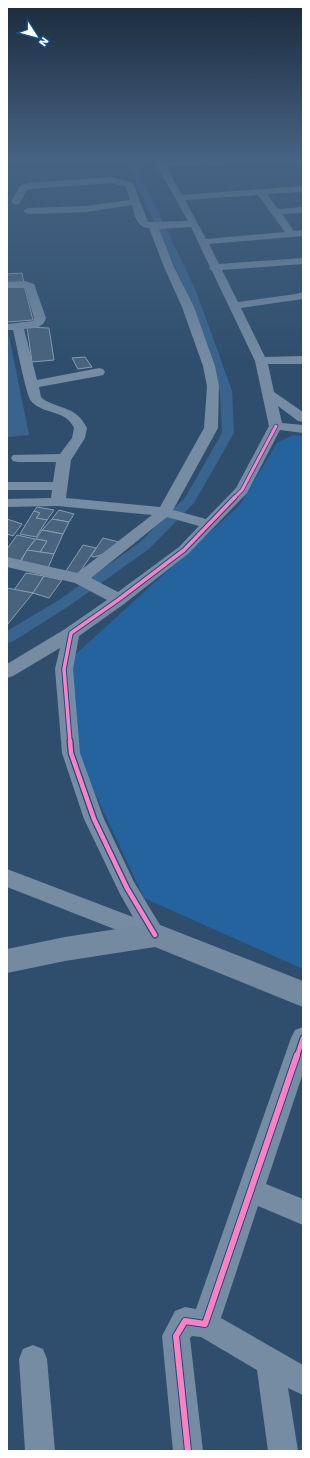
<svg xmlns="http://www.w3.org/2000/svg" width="310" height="1458" font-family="'Work Sans',sans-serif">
  <rect width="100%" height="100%" fill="#2f4e6d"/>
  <path fill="#25639e" d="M293,435l10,1v533l-159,-71 -66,-141 -12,-94 173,-157 38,-63z"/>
  <path fill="#39648e" d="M8,331l21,104 -22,2v-105z"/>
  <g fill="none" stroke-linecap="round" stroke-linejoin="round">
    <path fill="#39648e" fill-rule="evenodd" d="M125,159h8l63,132 36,100 2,42 -40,70 -45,46 -80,57 -57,36 -5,1v-12l52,-31 80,-57 46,-45 37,-65 -2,-42 -34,-100z"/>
  </g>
  <g fill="#49637c" stroke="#899db1">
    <path d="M22,273l2,10 -16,1 -1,-10z"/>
    <path d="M24,285l9,35 -26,2v-35z"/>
    <path d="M27,327l22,1 5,32 -22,2z"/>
    <path d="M85,357l7,10 -14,2 -6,-11z"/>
    <path d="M37,507l17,3 -7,10 -11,-2 4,-5 -6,-2z"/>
    <path d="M59,510l15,4 -5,8 -17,-3z"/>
    <path d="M34,511l6,2 -4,5 11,2 -11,17 -16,-3z"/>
    <path d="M7,519l15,5 -9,12 -6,-2z"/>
    <path d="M52,519l17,3 -6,12 -21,-4z"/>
    <path d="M42,530l21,4 -9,20 -14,-2 7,-11 -11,-2z"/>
    <path d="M17,535l18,4 -15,22 -13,-3v-9z"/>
    <path d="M103,538l16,4 -12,11 -13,4 -3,-1z"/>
    <path d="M36,539l11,2 -7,11 -13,-2z"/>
    <path d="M83,545l13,3 -18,27 -12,-4z"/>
    <path d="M27,550l27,4 -6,14 -27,-7z"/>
    <path d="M26,573l18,3 -11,17 -19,-3z"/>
    <path d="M44,576l18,4 -13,18 -16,-5z"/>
    <path d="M7,588l26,5 -26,32z"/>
  </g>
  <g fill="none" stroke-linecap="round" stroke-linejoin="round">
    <g fill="#758ca3" fill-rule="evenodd">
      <path d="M153,159h8l2,2 66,-2h74v2l-3,1 -134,4 16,29 121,-9v6l-36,2 11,15 25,-2v6l-21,1 12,17 9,-1v6l-94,8 10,20 84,-6v6l-81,6 16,32 58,-8 7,-2v7l-62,9 24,49 38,-1v8h-35l6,28 29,20v10l-5,-1 -20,-15 4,17 21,2v8l-23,-3 -33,63 -58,60 -65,51 -45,32 -6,33 7,84 24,66 30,63 32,53 -3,7 -8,3 -148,-58v-18l126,48 -13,-23 -36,-75 -22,-66 -7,-84 5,-21 -47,28 -6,2v-14l58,-35 42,-29 -32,-17 -68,-16v-10l70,16 75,-58 -94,-9 -51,1v-8l44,-1 1,-8h-45v-8h46l3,-20h-38l-5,-1 -2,-3 2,-3 47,-1 12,-16 2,-10c-8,-19 -31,-13 -43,-27 -5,-6 -15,-59 -18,-71h-6v-6l26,-3 1,-3 -9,-30h-18v-6l18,-1 9,3 12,34c-3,11 -13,10 -22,11l13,51 62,-12 4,1 2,3 -2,3 -4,1 -60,11 2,10 2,2c18,11 33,7 44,29l-2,10 -14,22 -5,38 94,9 44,-79 3,-42 -4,-20 -21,-59 -18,-40 -15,-39c-13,-1 -14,-12 -17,-23l-45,7 -59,2 -5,-3 5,-3 59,-2 43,-6 -4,-13 -14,-4 -83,6 -2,1 -8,14 -3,1 -5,-3 9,-16 7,-3 85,-6 21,6 15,39 40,-1zM258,195l27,37 -79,7 -21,-39zM191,227l19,40 -1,1 3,3 43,90 14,65 -33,62 -30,31 -33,-9 45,-82 1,-42 -4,-20 -21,-59 -20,-40 -15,-38zM167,517l32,9 -20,21 -61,45 -27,-14z"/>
      <path d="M303,1027v46l-37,111 37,15v26l-45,-19 -37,112 82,47v30l-15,-7 10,63h-30l-11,-81 -56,-33 -9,-1 -2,2 13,113h-30l-11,-115 13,-25 10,-4 11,2 95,-271 4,-8z"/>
      <path d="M33,1345l10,4 4,10 8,92h-30l-6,-92 4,-10z"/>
    </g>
    <path fill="#748aa0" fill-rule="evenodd" d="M155,923l148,58v26l-148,-60 -90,14 -58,12v-24l58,-12z"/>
    <defs>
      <path id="cycleway-far3" d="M234,498l8,-8 34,-64"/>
      <path id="cycleway-far2" d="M70,742l-6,-73 7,-36 47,-33 66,-50 51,-53"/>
      <g id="cycleway-far1">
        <path d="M70,741l1,12 23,66 33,69 28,47"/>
        <path d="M297,1056l6,-18"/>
      </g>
      <path id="cycleway" d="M188,1451l-12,-115 9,-15 20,3 92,-269"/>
    </defs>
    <use href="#cycleway-far3" stroke="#144e88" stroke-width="4.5"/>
    <use href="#cycleway-far2" stroke="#144e88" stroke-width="5.5"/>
    <use href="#cycleway-far1" stroke="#144e88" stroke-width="7"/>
    <use href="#cycleway" stroke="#144e88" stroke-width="8"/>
    <use href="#cycleway-far3" stroke="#ff80c0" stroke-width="3"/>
    <use href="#cycleway-far2" stroke="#ff80c0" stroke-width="3.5"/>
    <use href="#cycleway-far1" stroke="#ff80c0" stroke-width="4.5"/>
    <use href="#cycleway" stroke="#ff80c0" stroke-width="6"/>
  </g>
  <linearGradient id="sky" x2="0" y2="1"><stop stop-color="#1a2b3c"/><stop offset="0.44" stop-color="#476384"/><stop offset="1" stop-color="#476384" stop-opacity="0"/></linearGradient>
  <rect width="310" height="363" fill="url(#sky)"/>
  <rect width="310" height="1458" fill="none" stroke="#ffffff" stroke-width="16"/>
  <g transform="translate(36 36) rotate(126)" stroke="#144e88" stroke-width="3" paint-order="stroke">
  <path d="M0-3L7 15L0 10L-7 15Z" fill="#ffffff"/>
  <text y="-6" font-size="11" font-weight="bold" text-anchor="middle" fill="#ffffff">N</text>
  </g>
</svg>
